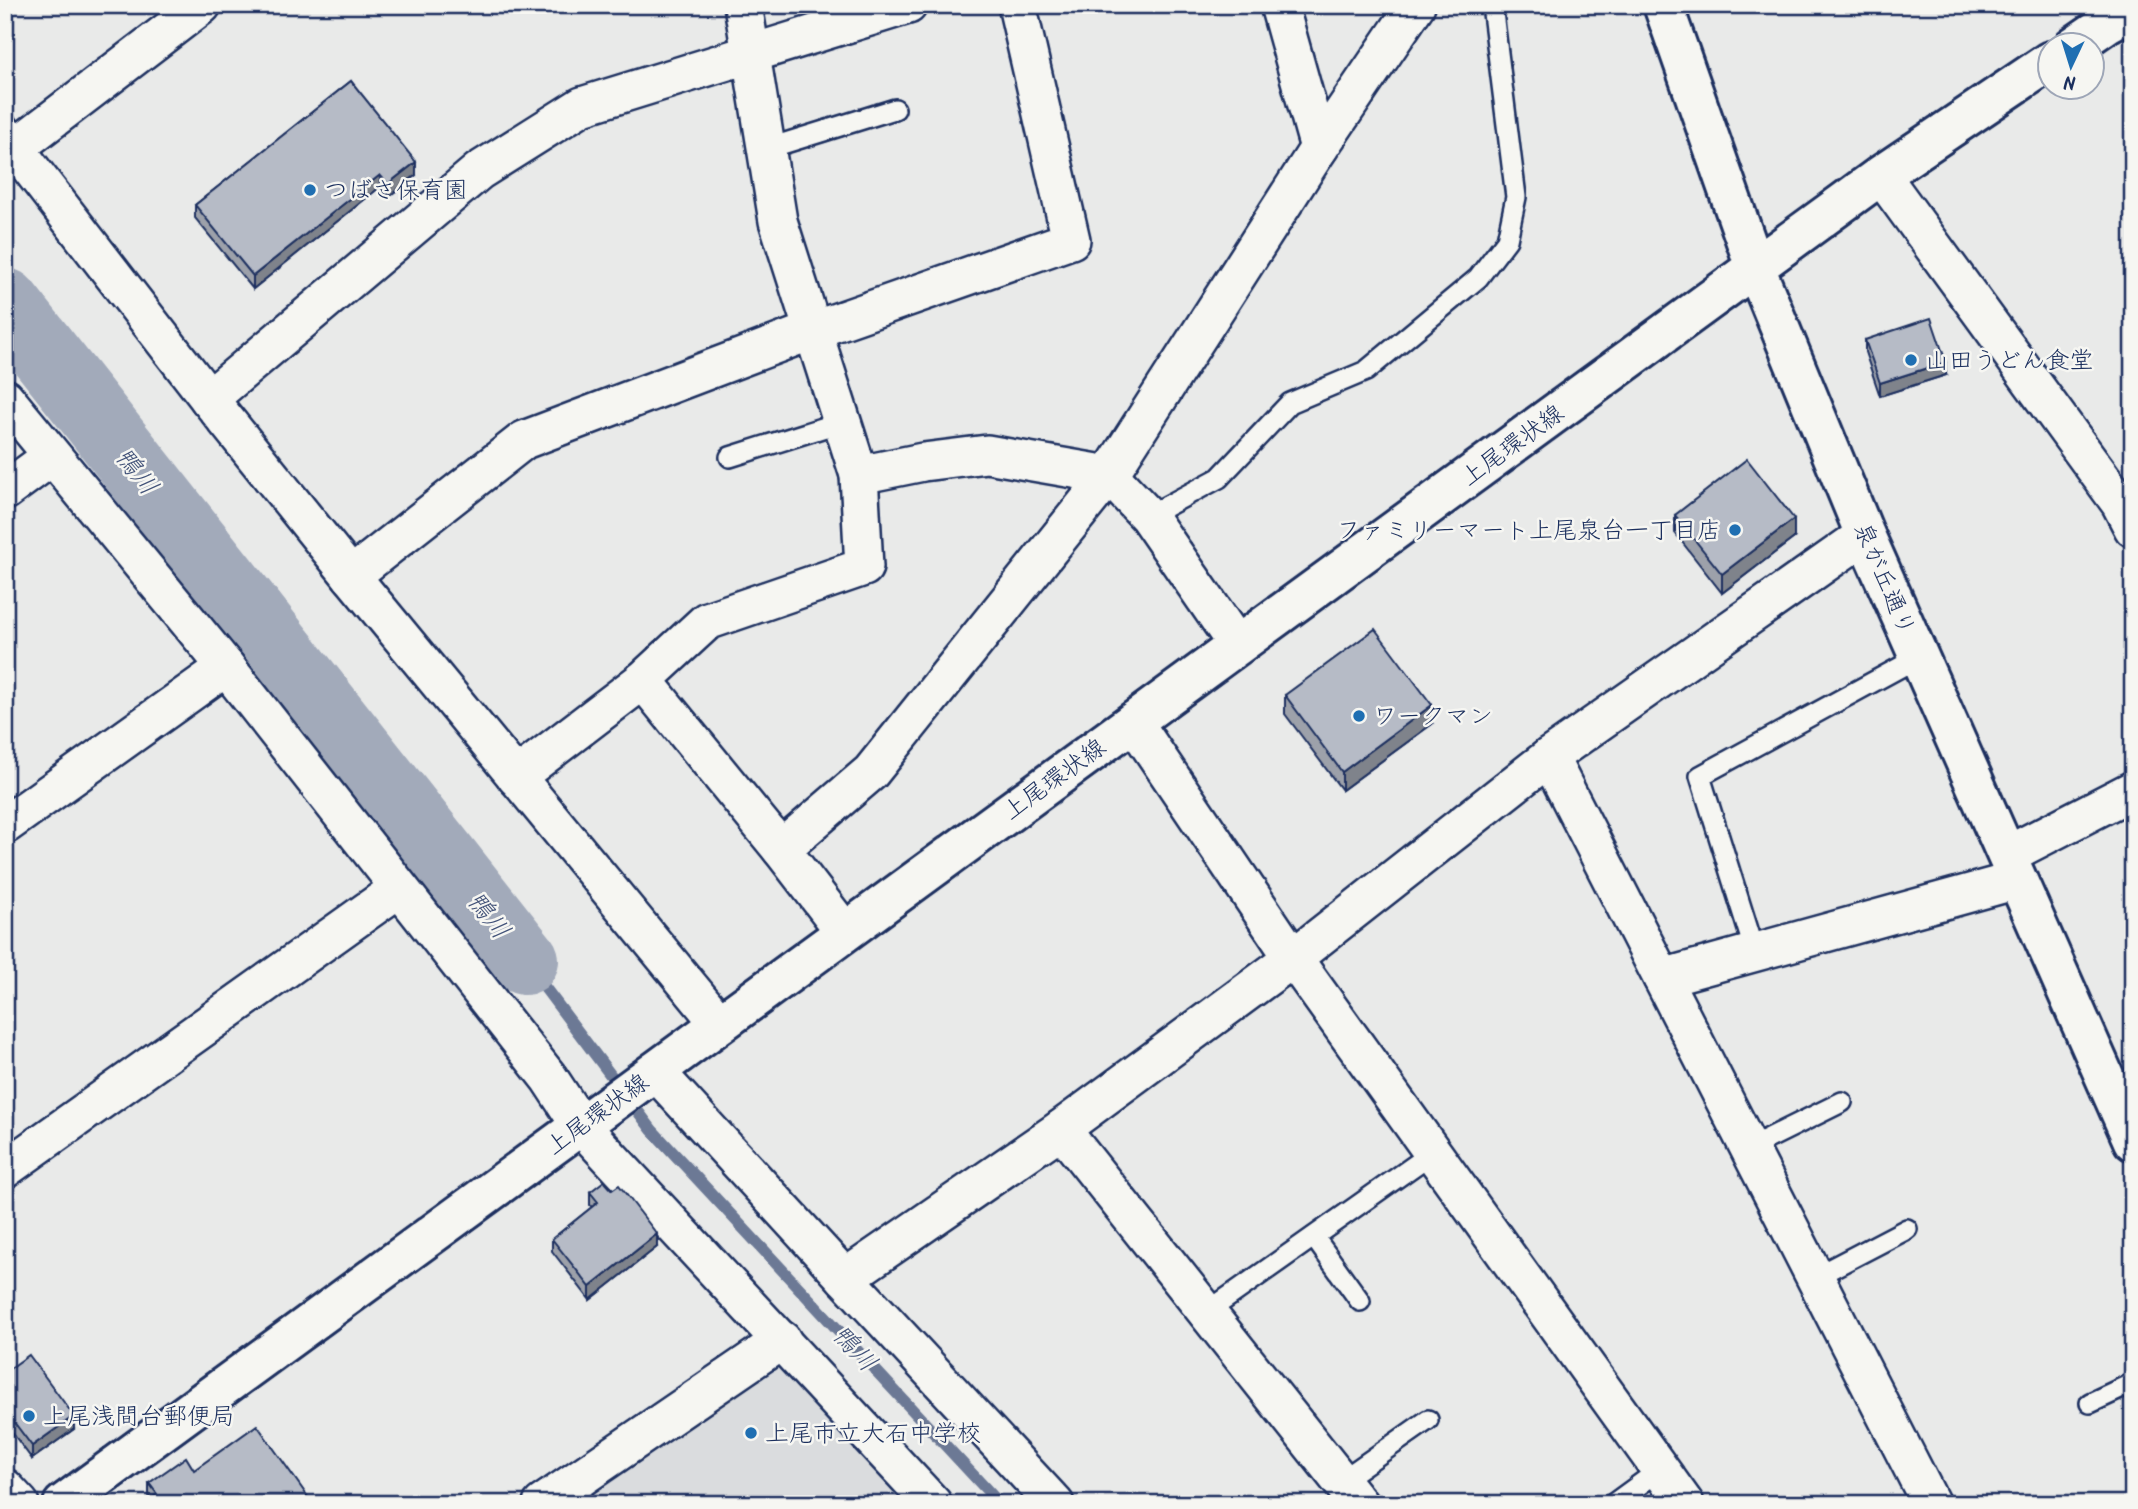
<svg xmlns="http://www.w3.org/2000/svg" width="2138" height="1509" font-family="Kalam,'Klee One',sans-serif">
  <rect width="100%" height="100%" fill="#e9eae9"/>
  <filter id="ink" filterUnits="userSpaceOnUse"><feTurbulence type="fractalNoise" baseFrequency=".0143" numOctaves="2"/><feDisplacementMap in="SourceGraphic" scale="14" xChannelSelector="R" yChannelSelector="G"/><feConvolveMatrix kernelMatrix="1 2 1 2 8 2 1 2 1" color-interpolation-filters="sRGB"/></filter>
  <g filter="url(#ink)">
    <path fill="#dadcde" d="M777,1360l134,144h-355z"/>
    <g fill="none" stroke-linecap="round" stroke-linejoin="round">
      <path stroke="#6c7995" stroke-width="12" d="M524,960l128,170 348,374"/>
      <path stroke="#a2aaba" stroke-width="70" d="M5,303l519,657"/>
      <defs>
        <g id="service">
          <path d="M766,149l129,-40"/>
          <path d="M730,457l111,-35"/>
          <path d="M1148,516l71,-38 71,-75 76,-32 112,-93 29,-38 9,-43 -24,-192"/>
          <path d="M1755,952l-55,-176 219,-119"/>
          <path d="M1749,1148l93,-46"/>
          <path d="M1314,1237l46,64"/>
          <path d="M1815,1277l92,-48"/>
          <path d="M1207,1312l225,-159"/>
          <path d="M2090,1403l43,-20"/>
          <path d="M1341,1481l87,-61"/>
          <path d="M1613,1504l48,-35"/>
        </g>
        <g id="minor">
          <path d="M1279,5l40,143"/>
          <path d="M5,135l204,264 142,177 369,448"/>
          <path d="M15,148l187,-143"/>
          <path d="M1881,175l239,328 13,25"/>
          <path d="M5,398l221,269 323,411 31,47 353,379"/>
          <path d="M209,399l270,-228 103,-65 326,-101"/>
          <path d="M859,475l64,-13 64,-8 122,21 39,41 89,129"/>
          <path d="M5,491l46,-34"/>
          <path d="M351,576l173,-136 287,-109 260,-91 -54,-235"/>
          <path d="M643,680l138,169 64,83"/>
          <path d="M1133,721l160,237 392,546"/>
          <path d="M1549,757l382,747"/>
          <path d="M516,777l127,-97 64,-59 157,-54 -5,-92 -81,-254 -35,-216"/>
          <path d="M5,825l221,-158"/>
          <path d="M781,849l90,-77 238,-297 210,-327 97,-143"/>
          <path d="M2007,855l126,-65"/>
          <path d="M1662,978l355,-98"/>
          <path d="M655,1071l190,207 210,226"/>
          <path d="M1061,1129l298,375"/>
          <path d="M5,1169l393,-280"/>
          <path d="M845,1278l216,-149 232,-171 256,-201 316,-222"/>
          <path d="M5,1488l15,16"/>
          <path d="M542,1504l240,-164"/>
        </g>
        <path id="tertiary" d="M1663,5l92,262 110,268 268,606"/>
        <g id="secondary">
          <path d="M2074,46l32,-22 27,-15"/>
          <path d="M63,1504l1818,-1329 169,-114"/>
        </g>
      </defs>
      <use href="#service" stroke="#1b2f5e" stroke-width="24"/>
      <use href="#minor" stroke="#1b2f5e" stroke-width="42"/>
      <use href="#tertiary" stroke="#1b2f5e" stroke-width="44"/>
      <use href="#secondary" stroke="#1b2f5e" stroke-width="44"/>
      <use href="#service" stroke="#f6f6f2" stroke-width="19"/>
      <use href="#minor" stroke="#f6f6f2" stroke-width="37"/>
      <use href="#tertiary" stroke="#f6f6f2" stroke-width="38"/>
      <use href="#secondary" stroke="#f6f6f2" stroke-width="38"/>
    </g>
    <g fill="#9da1aa" stroke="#1b2f5e" stroke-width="2">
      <path d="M351,81l65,94 -28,22 -8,-10 -127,102 -58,-71v-13z"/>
      <path d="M1865,340l81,35 -66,21 -15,-44z"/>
      <path d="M1675,515l119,23 -72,55 -47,-60z"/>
      <path d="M1285,695l147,29 -90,66 -57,-76z"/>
      <path d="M590,1192l67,55 -67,53 -38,-49v-12l40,-32 -2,-2z"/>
      <path d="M5,1372l69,57 -42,30 -27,-36z"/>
      <path d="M194,1470l-43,29 -2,-3v-13z"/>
    </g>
    <g fill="#7f838b" stroke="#1b2f5e" stroke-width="2">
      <path d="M416,162v13l-28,22v-13z"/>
      <path d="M380,175v12l-127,102v-13z"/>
      <path d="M1946,362v13l-66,21v-13z"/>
      <path d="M1794,519v19l-72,55v-19z"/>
      <path d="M1432,705v19l-90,66v-18z"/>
      <path d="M657,1234v13l-67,53v-13z"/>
      <path d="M74,1416v13l-42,30v-13z"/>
    </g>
    <g fill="#b6bbc6" stroke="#1b2f5e" stroke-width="2">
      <path d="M351,81l65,81 -28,22 -8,-9 -127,101 -58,-71z"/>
      <path d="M1931,318l15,44 -66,21 -15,-43z"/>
      <path d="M1747,459l47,60 -72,55 -47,-59z"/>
      <path d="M1375,629l57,76 -90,67 -57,-77z"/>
      <path d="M604,1181l8,9 7,-5 38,49 -67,53 -38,-48 46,-37 -8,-10z"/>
      <path d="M29,1355l45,61 -42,30 -27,-36v-38z"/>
      <path d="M257,1425l56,79h-170l14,-10 -8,-11 37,-26 8,13z"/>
    </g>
  </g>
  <g fill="#1f6fb2" stroke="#f6f6f2" stroke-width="2.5">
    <circle cx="310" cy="190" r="7"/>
    <circle cx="1911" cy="360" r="7"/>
    <circle cx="1735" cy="530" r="7"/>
    <circle cx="1359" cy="716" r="7"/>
    <circle cx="29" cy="1416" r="7"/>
    <circle cx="751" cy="1433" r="7"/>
  </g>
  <g text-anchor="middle" stroke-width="5" stroke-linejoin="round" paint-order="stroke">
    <g font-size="24" fill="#1b2f5e" stroke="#f6f6f2" text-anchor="start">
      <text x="324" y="198">つばさ保育園</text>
      <text x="1925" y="368">山田うどん食堂</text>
      <text x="1721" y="538" text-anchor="end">ファミリーマート上尾泉台一丁目店</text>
      <text x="1373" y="724">ワークマン</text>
      <text x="43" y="1424">上尾浅間台郵便局</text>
      <text x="765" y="1441">上尾市立大石中学校</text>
    </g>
    <g font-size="24" fill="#1b2f5e" stroke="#f6f6f2">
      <text transform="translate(1512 445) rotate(-36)" y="8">上尾環状線</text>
      <text transform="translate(1885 579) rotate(67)" y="8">泉が丘通り</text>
      <text transform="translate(1054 779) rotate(-36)" y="8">上尾環状線</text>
      <text transform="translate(597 1114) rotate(-36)" y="8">上尾環状線</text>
    </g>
    <g font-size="26" font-style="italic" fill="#44547a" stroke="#f6f6f2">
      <text transform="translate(137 471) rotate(52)" y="9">鴨川</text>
      <text transform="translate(489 915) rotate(52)" y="9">鴨川</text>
      <text transform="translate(855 1348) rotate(47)" y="9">鴨川</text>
    </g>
  </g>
  <rect width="2138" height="1509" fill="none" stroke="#f6f6f2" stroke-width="28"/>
  <rect x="14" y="14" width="2110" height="1481" fill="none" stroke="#1b2f5e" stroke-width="2.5" filter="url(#ink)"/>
  <g transform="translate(2071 66) rotate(184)"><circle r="33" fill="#f6f6f2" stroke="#9ea6b7" stroke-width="2"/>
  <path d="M0-5L12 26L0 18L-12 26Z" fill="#1f6fb2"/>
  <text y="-10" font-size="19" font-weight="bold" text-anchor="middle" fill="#1b2f5e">N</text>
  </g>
</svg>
